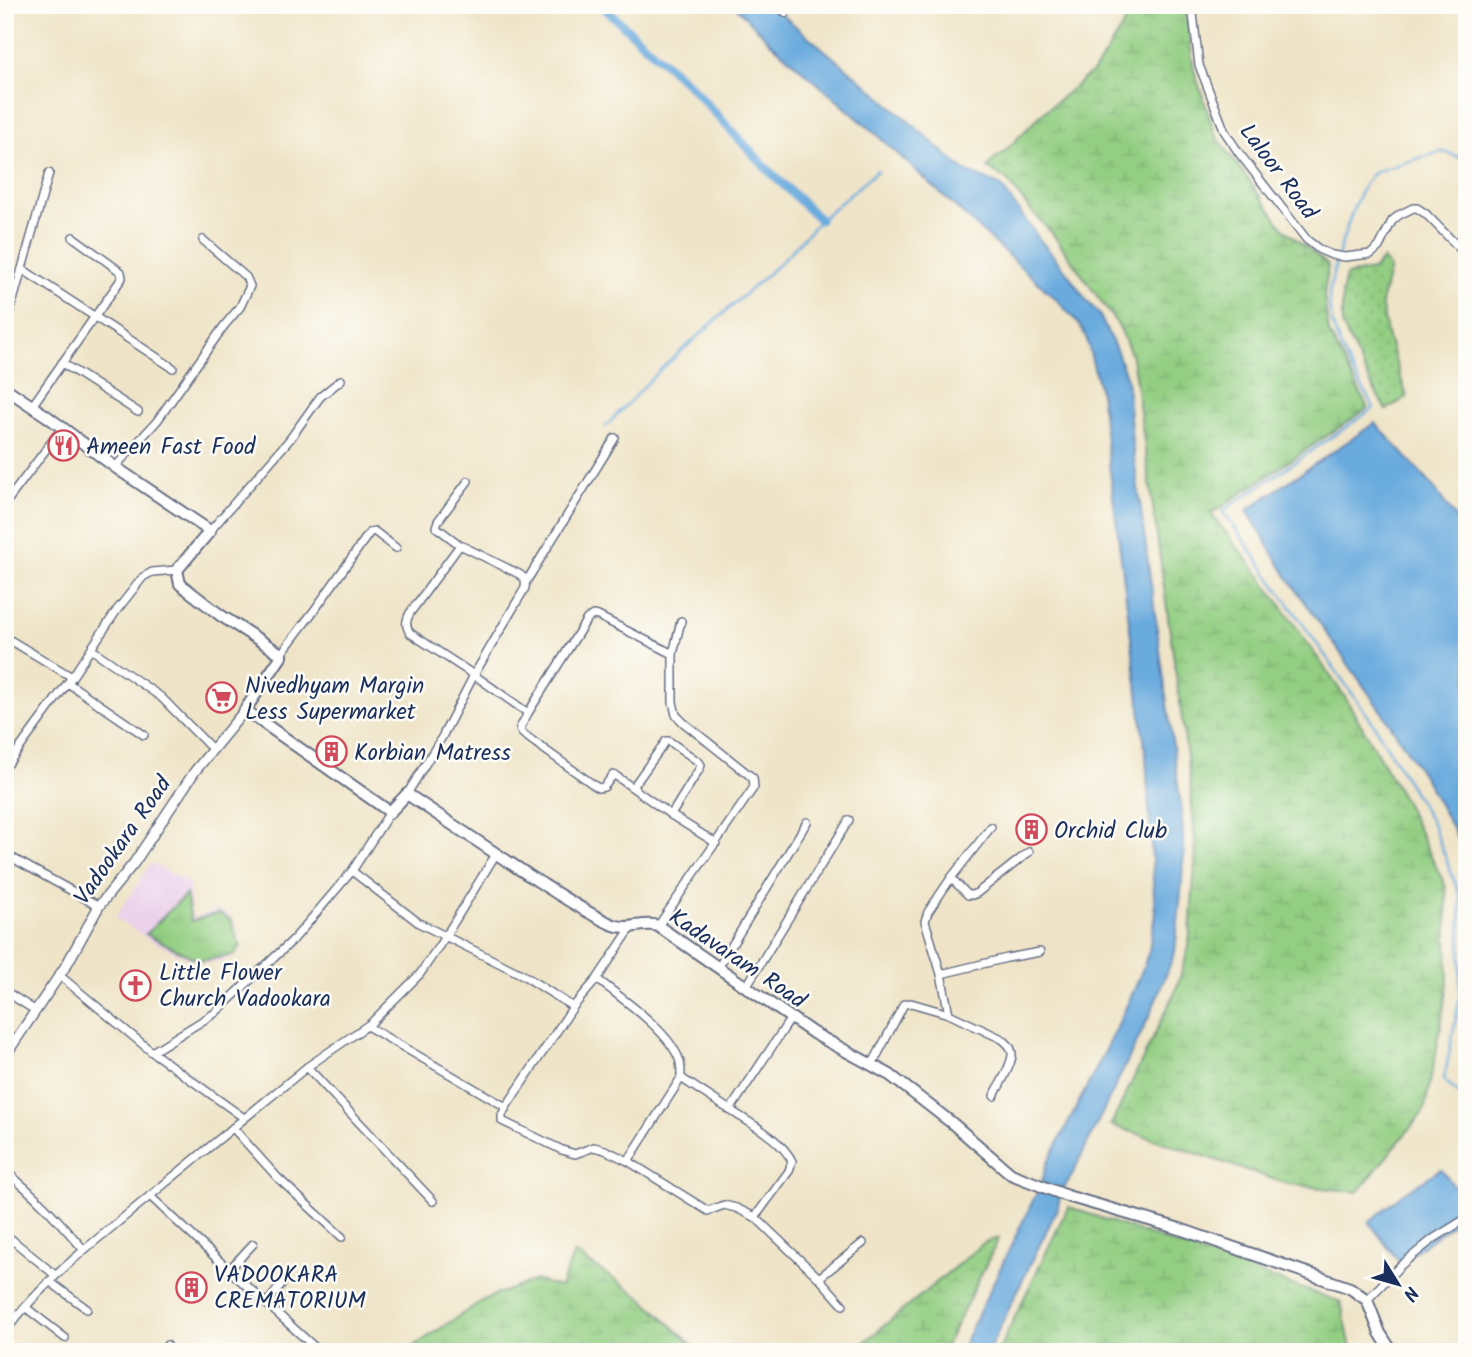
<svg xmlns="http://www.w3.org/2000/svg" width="1472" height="1357" font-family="Kalam,sans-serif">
  <defs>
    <pattern id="grass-dots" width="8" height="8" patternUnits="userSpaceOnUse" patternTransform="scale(1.75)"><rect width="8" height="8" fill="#93ce82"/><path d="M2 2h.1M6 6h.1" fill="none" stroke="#7eb173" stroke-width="1.8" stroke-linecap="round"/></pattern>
    <pattern id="wetland-marsh" width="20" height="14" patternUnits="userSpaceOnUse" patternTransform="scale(1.75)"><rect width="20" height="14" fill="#93ce82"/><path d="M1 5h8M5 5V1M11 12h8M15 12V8" fill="none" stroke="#7eb173"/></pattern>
    <pattern id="park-tufts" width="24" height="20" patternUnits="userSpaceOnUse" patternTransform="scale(1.75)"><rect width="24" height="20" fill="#93ce82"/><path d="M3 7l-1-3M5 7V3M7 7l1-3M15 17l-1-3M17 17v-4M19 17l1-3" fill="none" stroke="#7eb173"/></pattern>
  </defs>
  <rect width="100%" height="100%" fill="#fdfcf7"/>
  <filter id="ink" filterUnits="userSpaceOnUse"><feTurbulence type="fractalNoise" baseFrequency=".0143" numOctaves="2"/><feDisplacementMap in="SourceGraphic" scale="14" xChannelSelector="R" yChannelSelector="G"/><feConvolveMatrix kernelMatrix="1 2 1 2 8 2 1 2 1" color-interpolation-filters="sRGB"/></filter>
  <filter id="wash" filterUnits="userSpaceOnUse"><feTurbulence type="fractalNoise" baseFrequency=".00686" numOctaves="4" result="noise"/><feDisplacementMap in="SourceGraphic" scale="28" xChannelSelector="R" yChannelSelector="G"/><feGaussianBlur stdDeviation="1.57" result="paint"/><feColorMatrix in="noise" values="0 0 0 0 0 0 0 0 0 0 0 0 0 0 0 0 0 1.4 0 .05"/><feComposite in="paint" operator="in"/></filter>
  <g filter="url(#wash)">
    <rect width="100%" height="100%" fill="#efe4c7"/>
    <path fill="#ebd1eb" d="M151,863l36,19 2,3 1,25 3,8 24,-8 11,5 6,6 8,25 -6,10 -16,5 -22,2 -48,-23 -35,-22z"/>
    <path fill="url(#grass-dots)" stroke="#577e70" stroke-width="2" d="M1383,259l7,9 -9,35 7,35 19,59 -21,13 -17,-30 -27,-55v-31l4,-19 27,-5z"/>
    <g fill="url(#wetland-marsh)" stroke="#577e70" stroke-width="2">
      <path d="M1136,5h49l9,65 21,64 70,96 43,35 -4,32 5,36 39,75 -157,106 51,64 83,119 59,103 42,87 2,97 -12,70 -12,57 -66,81 -70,-8 -177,-59 65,-135 13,-43 7,-96 -7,-80 -53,-389 -4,-25 -12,-29 -68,-95 -25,-27 -19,-25 -20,-13 5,-8 10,-7 41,-41 48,-40 7,-8z"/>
      <path d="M1069,1207l272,95 11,50h-354l68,-141z"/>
      <path d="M999,1238l-56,114h-98l16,-7 124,-103z"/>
      <path d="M574,1253l66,43 60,56h-295l80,-53 50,-19 25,7z"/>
    </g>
    <path fill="url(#park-tufts)" stroke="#577e70" stroke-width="2" d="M186,894l5,27 28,-8 12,7 9,26 -6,9 -35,6 -53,-27z"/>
    <g fill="#6babde" stroke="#436d9e" stroke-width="2">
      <path d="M734,5h36l109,90 86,76 35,14 40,55 26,31 21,30 12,13 18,38 10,27 5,64 49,363 3,45 -3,42 -6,59 -26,65 -78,160c-7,10 -12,18 -13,30l-70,145h-28l74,-154c9,-12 8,-20 13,-34l64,-124 27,-59 11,-30 6,-37 -9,-158 -46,-364 -14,-56 -7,-12 -22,-24 -180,-165 -107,-93z"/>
      <path d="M1375,423l56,61 36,50v298l-10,5 -33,-60 -36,-56 -100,-143 -41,-68z"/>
      <path d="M1441,1169l26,34v10l-67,50 -31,-41 33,-28z"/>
    </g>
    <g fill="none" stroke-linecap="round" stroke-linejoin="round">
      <g stroke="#6babde" stroke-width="2.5">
        <path d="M1467,160c-8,-2 -18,-8 -26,-8 -4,0 -64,19 -67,21 -17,11 -45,105 -45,126 1,40 26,76 45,109l-151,103 150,212 60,102 28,73 -1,98 -16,84 23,21"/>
        <path d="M605,427l56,-58 119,-106 40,-43 58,-50"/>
      </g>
      <path stroke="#6babde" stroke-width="9" d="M601,5l89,81 77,83 53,51"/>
    </g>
  </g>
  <g filter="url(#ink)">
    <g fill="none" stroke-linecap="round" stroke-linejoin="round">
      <defs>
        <g id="minor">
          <path d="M777,5l9,8"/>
          <path d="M1192,5l7,60 26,67 14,21 68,87 13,10 12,5 13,2 26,-3 8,-7 13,-26 7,-6 14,-7h4l9,6 41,42"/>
          <path d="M22,269l151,99"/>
          <path d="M5,329l44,-156"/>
          <path d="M62,363l76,49"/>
          <path d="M32,406l90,-128 -1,-6 -48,-35"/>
          <path d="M115,467l42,-46 67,-95 16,-19 10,-21 -4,-9 -43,-37"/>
          <path d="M468,481l-30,40 -2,6 24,18 59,29c6,4 7,6 6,14l-51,87 54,38 -8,15 3,6 75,54 6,-1 9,-12 3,1 55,39 45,28"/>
          <path d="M5,504l57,-76"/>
          <path d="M210,531l80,-92 30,-42 21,-17"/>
          <path d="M526,582l89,-144"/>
          <path d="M5,637l67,40 -67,91"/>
          <path d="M91,649l70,48 52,53"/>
          <path d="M281,654l35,-46 54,-76 4,-1 22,17"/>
          <path d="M72,677l45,-67 26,-33 9,-5 25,-2"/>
          <path d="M68,683l76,52"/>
          <path d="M528,713l59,-94 6,-4 5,1 75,38"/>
          <path d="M633,787l33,-46h3l30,21 2,3 -1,3 -29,47"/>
          <path d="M407,794l35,-57 32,-62 -64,-42c-5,-8 -4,-12 0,-20l50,-68"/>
          <path d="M991,827l-40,51 -23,34 -3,9 16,53 8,40 53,25c5,4 9,7 10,14 1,10 -13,33 -18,43"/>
          <path d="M5,854l94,52"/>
          <path d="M352,871l67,52 104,52 50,32 24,-28 34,-51"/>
          <path d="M951,878l17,17h4l5,-2 52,-41"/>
          <path d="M658,926l96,-139 -1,-9 -69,-55 -8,-8 -3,-13v-48l8,-33"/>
          <path d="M718,968l89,-146"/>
          <path d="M941,974l66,-16 33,-6"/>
          <path d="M59,975l93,77"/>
          <path d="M597,979c23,18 75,54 83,83 1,5 1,11 1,16l-53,83"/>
          <path d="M746,987l103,-167"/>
          <path d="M5,991l31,20"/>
          <path d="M367,1026l139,81 67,-100"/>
          <path d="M872,1065l32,-61 7,-1 38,11"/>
          <path d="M307,1067l126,134"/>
          <path d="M681,1078l49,32"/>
          <path d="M506,1107l-4,8v6l60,29 13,4 19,-7 11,3 23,11 80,50 16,-6 12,3 19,9 64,61 44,-35"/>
          <path d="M244,1118l-92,-66 63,-39 79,-74 58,-68 38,-59"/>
          <path d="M233,1128l45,50 64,59"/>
          <path d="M5,1171c30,23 54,50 79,79"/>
          <path d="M150,1196l79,74 91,82"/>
          <path d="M755,1217l34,-46 3,-10c-12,-23 -41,-37 -62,-51l61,-92"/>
          <path d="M5,1234l50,41"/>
          <path d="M229,1270l24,-26"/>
          <path d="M819,1278l24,27"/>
          <path d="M49,1281l38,28"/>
          <path d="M1367,1300l33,-34 33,-27 34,-21"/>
          <path d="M266,1304l16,-20"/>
          <path d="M25,1307l40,31"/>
          <path d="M5,1332c23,-31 50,-57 79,-82l223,-183 64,-44 49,-49 25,-37 51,-83"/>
          <path d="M162,1352l5,-7"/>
        </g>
        <path id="tertiary" d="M5,1056l62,-92 32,-58 35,-43 61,-92 50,-61"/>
        <path id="secondary" d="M5,388l43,29 67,50 95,64 -33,39 3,14 40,31 61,39v3l-36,53 145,102 17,-18c42,28 83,56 126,84 25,16 50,33 78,46 18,8 32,-3 47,2l155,107 77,42 62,48 59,51 56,22 113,33 170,59 17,12 13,33 12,19"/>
      </defs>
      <use href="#minor" stroke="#656e83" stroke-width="10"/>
      <use href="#tertiary" stroke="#656e83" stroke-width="12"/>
      <use href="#secondary" stroke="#656e83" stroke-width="14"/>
      <use href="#minor" stroke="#fff" stroke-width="7"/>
      <use href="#tertiary" stroke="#fff" stroke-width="9"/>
      <use href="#secondary" stroke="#fff" stroke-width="10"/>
    </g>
  </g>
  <defs>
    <symbol id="restaurant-ring" viewBox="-11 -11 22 22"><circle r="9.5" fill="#fdfcf7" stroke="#d1495b" stroke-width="1.5"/><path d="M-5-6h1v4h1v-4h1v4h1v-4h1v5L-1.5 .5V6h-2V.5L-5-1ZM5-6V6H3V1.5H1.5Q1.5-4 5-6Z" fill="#d1495b"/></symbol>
    <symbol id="supermarket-ring" viewBox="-11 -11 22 22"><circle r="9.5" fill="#fdfcf7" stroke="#d1495b" stroke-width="1.5"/><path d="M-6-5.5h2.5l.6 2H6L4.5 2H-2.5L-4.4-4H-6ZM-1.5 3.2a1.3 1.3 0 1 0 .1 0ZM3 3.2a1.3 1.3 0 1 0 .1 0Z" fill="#d1495b"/></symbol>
    <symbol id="building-ring" viewBox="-11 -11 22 22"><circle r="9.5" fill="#fdfcf7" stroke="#d1495b" stroke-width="1.5"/><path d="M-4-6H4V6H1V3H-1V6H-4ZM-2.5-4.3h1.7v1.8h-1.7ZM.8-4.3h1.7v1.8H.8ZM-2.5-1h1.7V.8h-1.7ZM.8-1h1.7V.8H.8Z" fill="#d1495b"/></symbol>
    <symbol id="church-ring" viewBox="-11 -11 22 22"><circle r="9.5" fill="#fdfcf7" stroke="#d1495b" stroke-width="1.5"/><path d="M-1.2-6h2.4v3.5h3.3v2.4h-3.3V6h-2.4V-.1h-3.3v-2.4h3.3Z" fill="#d1495b"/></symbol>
  </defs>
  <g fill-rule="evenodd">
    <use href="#restaurant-ring" x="46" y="428" width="35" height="35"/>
    <use href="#supermarket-ring" x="204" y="680" width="35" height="35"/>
    <use href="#building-ring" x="314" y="734" width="35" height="35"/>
    <use href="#building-ring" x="1014" y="812" width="35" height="35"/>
    <use href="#church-ring" x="118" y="968" width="35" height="35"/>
    <use href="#building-ring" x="174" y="1270" width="35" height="35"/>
  </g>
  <g text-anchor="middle" stroke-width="5" stroke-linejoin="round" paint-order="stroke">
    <g font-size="23" fill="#1b2f5e" stroke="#fdfcf7">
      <text transform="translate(1279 171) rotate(53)" y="8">Laloor Road</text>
      <text transform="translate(122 840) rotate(-55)" y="8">Vadookara Road</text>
      <text transform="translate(738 958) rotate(34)" y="8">Kadavaram Road</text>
    </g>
    <g font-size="23" fill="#1b2f5e" stroke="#fdfcf7" text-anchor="start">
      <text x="86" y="454">Ameen Fast Food</text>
      <text x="245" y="693">Nivedhyam Margin<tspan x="245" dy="26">Less Supermarket</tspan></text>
      <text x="354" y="760">Korbian Matress</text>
      <text x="1054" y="838">Orchid Club</text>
      <text x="159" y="980">Little Flower<tspan x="159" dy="26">Church Vadookara</tspan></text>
      <text x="214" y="1282">VADOOKARA<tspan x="214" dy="26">CREMATORIUM</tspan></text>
    </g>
  </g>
  <rect width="1472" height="1357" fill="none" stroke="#fdfcf7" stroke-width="28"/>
  <g transform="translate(1398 1284) rotate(127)" stroke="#fdfcf7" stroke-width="5" paint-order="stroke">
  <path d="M0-5L12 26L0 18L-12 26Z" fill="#1b2f5e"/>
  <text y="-10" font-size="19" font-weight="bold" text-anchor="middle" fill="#1b2f5e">N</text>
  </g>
</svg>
